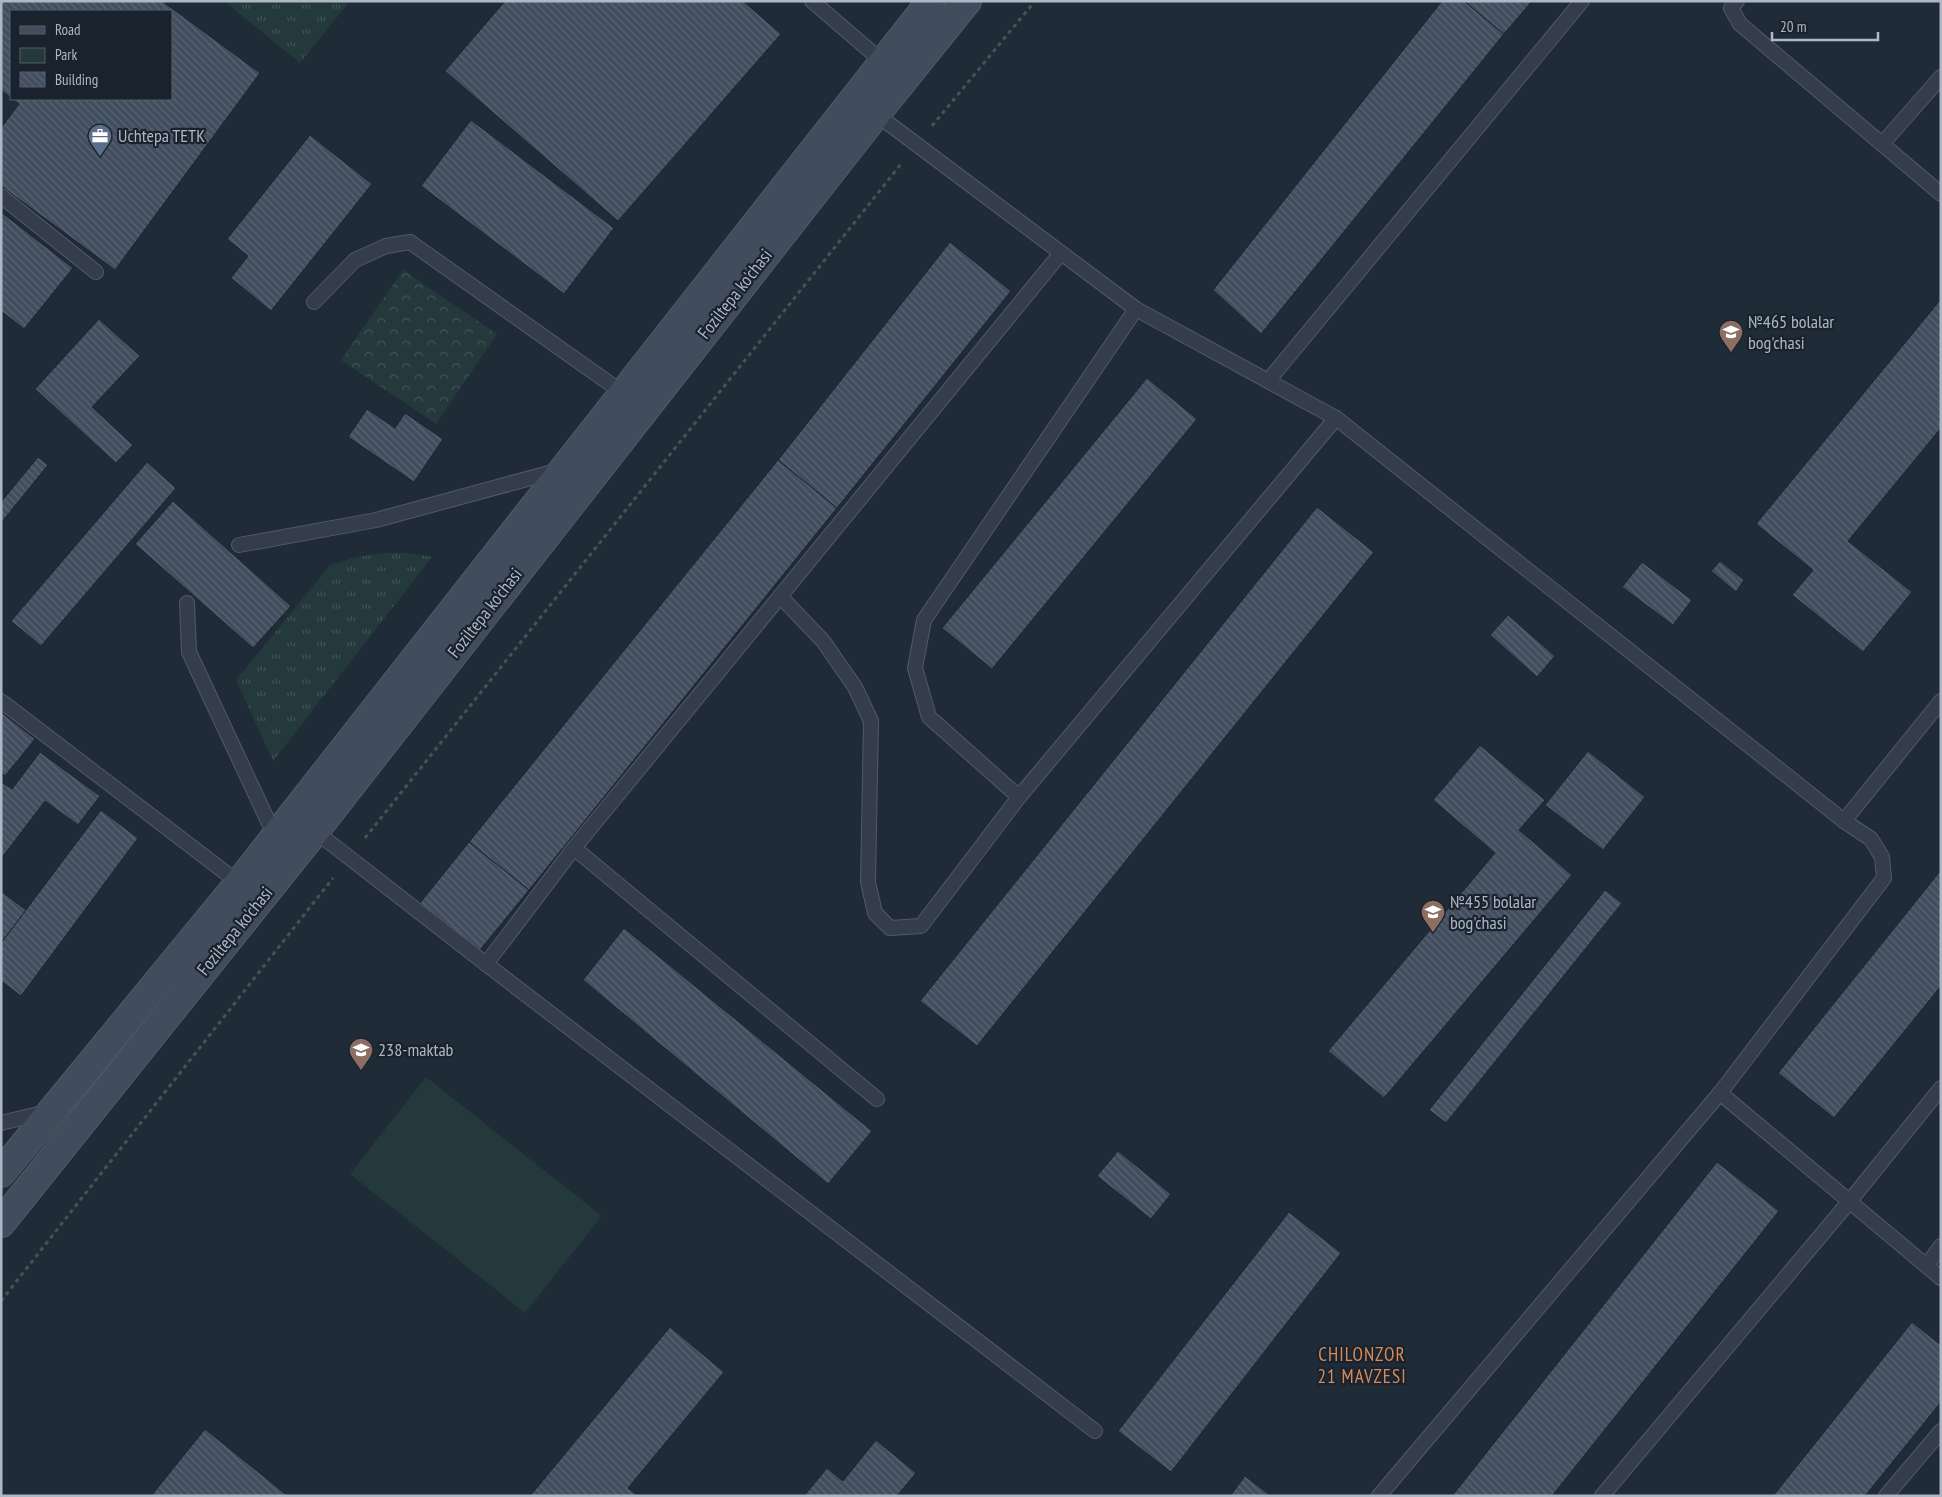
<svg xmlns="http://www.w3.org/2000/svg" width="1942" height="1497" font-family="'PT Sans Narrow',sans-serif">
  <defs>
    <pattern id="grass-tufts" width="24" height="20" patternUnits="userSpaceOnUse" patternTransform="scale(1.25)"><rect width="24" height="20" fill="#23393b"/><path d="M3 7l-1-3M5 7V3M7 7l1-3M15 17l-1-3M17 17v-4M19 17l1-3" fill="none" stroke="#405456"/></pattern>
    <pattern id="forest-crowns" width="20" height="18" patternUnits="userSpaceOnUse" patternTransform="scale(1.25)"><rect width="20" height="18" fill="#23393b"/><path d="M2 6a3 3 0 1 1 6 0M12 15a3 3 0 1 1 6 0" fill="none" stroke="#405456"/></pattern>
    <pattern id="building-back-hatch" width="6" height="6" patternUnits="userSpaceOnUse" patternTransform="scale(1.25)"><rect width="6" height="6" fill="#414e5e"/><path d="M-1 5l2 2M0 0l6 6M5-1l2 2" fill="none" stroke="#5a6574"/></pattern>
  </defs>
  <rect width="100%" height="100%" fill="#202b38"/>
  <g fill="url(#grass-tufts)">
    <path d="M224,1h126l-50,62z"/>
    <path d="M384,553h23l25,4 -159,204 -37,-81 94,-115 27,-8z"/>
  </g>
  <path fill="url(#forest-crowns)" d="M403,270l94,64 -61,90 -95,-64z"/>
  <path fill="#23393b" d="M426,1077l176,139 -77,97 -175,-139z"/>
  <g fill="url(#building-back-hatch)" stroke="#1b242f">
    <path d="M1,1h161l98,72 -145,197 -114,-84v-58l18,-24 -6,-5h158v-88h-160v87l-10,-8z"/>
    <path d="M505,1h238l38,33 -163,187 -173,-150z"/>
    <path d="M1442,1h22l40,33 -243,300 -48,-44z"/>
    <path d="M1464,1h68l-28,33z"/>
    <path d="M471,120l143,108 -50,66 -143,-108z"/>
    <path d="M310,135l62,49 -101,127 -40,-33 17,-22 -21,-17z"/>
    <path d="M1,212l72,56 -49,61 -23,-18z"/>
    <path d="M950,242l61,49 -174,217 -59,-48z"/>
    <path d="M1941,299v129l-93,113 64,51 -49,60 -71,-57 21,-25 -57,-46z"/>
    <path d="M99,319l41,37 -48,51 41,38 -17,18 -81,-74z"/>
    <path d="M1147,378l50,41 -205,250 -50,-41z"/>
    <path d="M367,409l28,19 10,-15 38,26 -29,43 -66,-45z"/>
    <path d="M38,457l10,8 -47,58v-21z"/>
    <path d="M778,460l59,48 -308,382 -60,-48z"/>
    <path d="M147,462l29,26 -135,158 -30,-25z"/>
    <path d="M173,501l118,105 -38,42 -118,-104z"/>
    <path d="M1317,507l57,45 -397,494 -57,-45z"/>
    <path d="M1720,561l24,19 -8,12 -25,-21z"/>
    <path d="M1642,562l50,38 -19,25 -51,-38z"/>
    <path d="M1508,615l47,41 -18,21 -47,-42z"/>
    <path d="M1,712l34,27 -30,37 -4,-3z"/>
    <path d="M1480,745l65,55 -26,30 53,45 -188,223 -56,-47 167,-198 -62,-53z"/>
    <path d="M1588,751l57,46 -42,53 -58,-45z"/>
    <path d="M40,752l60,44 -22,29 -33,-24 -44,58v-77l11,7z"/>
    <path d="M101,810l37,28 -117,158 -20,-15v-38z"/>
    <path d="M469,842l60,48 -49,60 -60,-47z"/>
    <path d="M1941,870v116l-107,132 -56,-45z"/>
    <path d="M1605,890l17,13 -176,220 -17,-13z"/>
    <path d="M1,891l25,19 -25,33z"/>
    <path d="M624,928l248,203 -44,53 -245,-204z"/>
    <path d="M1118,1151l53,43 -20,25 -54,-43z"/>
    <path d="M1717,1162l62,49 -227,285h-100z"/>
    <path d="M1289,1212l52,41 -170,219 -53,-41z"/>
    <path d="M1912,1322l29,23v57l-76,94h-92z"/>
    <path d="M670,1327l54,45 -96,116 10,8h-108z"/>
    <path d="M205,1429l83,67h-137z"/>
    <path d="M876,1440l40,33 -19,23h-93l23,-28 16,13z"/>
    <path d="M1245,1476l25,19v1h-40z"/>
  </g>
  <g fill="none" stroke-linecap="round" stroke-linejoin="round">
    <defs>
      <g id="service">
        <path d="M812,1l71,61"/>
        <path d="M1737,1l-6,7 9,16 201,170"/>
        <path d="M876,114l260,195 200,109 508,403 27,18 11,18 2,21 -164,215 -341,403"/>
        <path d="M1882,144l59,-67"/>
        <path d="M1,196l95,76"/>
        <path d="M314,302l41,-42 31,-14 24,-4 213,151"/>
        <path d="M1268,381l314,-380"/>
        <path d="M239,545l137,-25 184,-50"/>
        <path d="M780,596l43,45 32,46 16,34 -3,161 7,31 15,15 31,-2 98,-129 317,-379"/>
        <path d="M187,603l2,49 86,184"/>
        <path d="M1,701l238,182"/>
        <path d="M1019,797l-90,-80 -14,-49 9,-48 212,-311"/>
        <path d="M1844,821l97,-120"/>
        <path d="M315,831l171,133 88,-116 487,-595"/>
        <path d="M574,848l303,251"/>
        <path d="M486,964l609,467"/>
        <path d="M1720,1093l221,185"/>
        <path d="M1,1123l46,-11"/>
        <path d="M1927,1265l14,-19"/>
        <path d="M1602,1496l247,-294 92,-114"/>
        <path d="M1886,1496l55,-65"/>
      </g>
      <g id="secondary">
        <path d="M1,1173l238,-290 692,-882"/>
        <path d="M1,1223l314,-392 561,-717 91,-113"/>
      </g>
    </defs>
    <use href="#service" stroke="#515b66" stroke-width="16"/>
    <use href="#secondary" stroke="#515b66" stroke-width="30"/>
    <g stroke="#405557" stroke-width="3" stroke-dasharray="4 4" stroke-linecap="butt">
      <path d="M932,126l103,-125"/>
      <path d="M365,838l536,-674"/>
      <path d="M1,1301l332,-423"/>
    </g>
    <use href="#service" stroke="#343d49" stroke-width="14"/>
    <use href="#secondary" stroke="#414c5c" stroke-width="28"/>
  </g>
  <defs>
    <symbol id="office-pin" viewBox="-11 -11 22 30"><path d="M0 17L-7.5 6A9.5 9.5 0 1 1 7.5 6Z" fill="#5c6f8a" stroke="#19222d"/><path d="M-6-3h4V-5.5h4V-3h4V5H-6ZM-1-4.5V-3h2v-1.5ZM-6 0V1H6V0Z" fill="#fff"/></symbol>
    <symbol id="school-pin" viewBox="-11 -11 22 30"><path d="M0 17L-7.5 6A9.5 9.5 0 1 1 7.5 6Z" fill="#8d6e63" stroke="#19222d"/><path d="M0-5L7-2L0 1L-7-2ZM-4 1L0 2.5L4 1V4Q0 6-4 4Z" fill="#fff"/></symbol>
  </defs>
  <g fill-rule="evenodd">
    <use href="#office-pin" x="86" y="122" width="28" height="38"/>
    <use href="#school-pin" x="1717" y="318" width="28" height="38"/>
    <use href="#school-pin" x="1419" y="898" width="28" height="38"/>
    <use href="#school-pin" x="347" y="1036" width="28" height="38"/>
  </g>
  <g text-anchor="middle" stroke-width="4.5" stroke-linejoin="round" paint-order="stroke">
    <g font-size="18" fill="#aeb8c5" stroke="#19222d" text-anchor="start">
      <text x="118" y="142">Uchtepa TETK</text>
      <text x="1748" y="328">№465 bolalar<tspan x="1748" dy="21">bog'chasi</tspan></text>
      <text x="1450" y="908">№455 bolalar<tspan x="1450" dy="21">bog'chasi</tspan></text>
      <text x="378" y="1056">238-maktab</text>
    </g>
    <g font-size="18" fill="#aeb8c5" stroke="#19222d">
      <text transform="translate(735 294) rotate(-52)" y="6">Foziltepa ko'chasi</text>
      <text transform="translate(485 613) rotate(-52)" y="6">Foziltepa ko'chasi</text>
      <text transform="translate(235 931) rotate(-51)" y="6">Foziltepa ko'chasi</text>
    </g>
    <g font-size="19" letter-spacing="1" fill="#d58c59" stroke="#19222d">
      <text x="1362" y="1361">CHILONZOR<tspan x="1362" dy="22">21 MAVZESI</tspan></text>
    </g>
  </g>
  <rect width="1942" height="1497" fill="none" stroke="#aeb8c5" stroke-width="5"/>
  <rect x="10" y="10" width="162" height="90" fill="#19222d" stroke="#555e6a"/>
  <rect x="20" y="26" width="25" height="8" fill="#414c5c" stroke="#555e6a"/>
  <text x="55" y="35" font-size="15" fill="#aeb8c5">Road</text>
  <rect x="20" y="48" width="25" height="15" fill="#23393b" stroke="#555e6a"/>
  <text x="55" y="60" font-size="15" fill="#aeb8c5">Park</text>
  <rect x="20" y="72" width="25" height="15" fill="url(#building-back-hatch)" stroke="#555e6a"/>
  <text x="55" y="85" font-size="15" fill="#aeb8c5">Building</text>
  <path d="M1772 32v8h106v-8" fill="none" stroke="#aeb8c5" stroke-width="2.5"/>
  <text x="1780" y="32" font-size="15" fill="#aeb8c5" stroke="#19222d" stroke-width="4" paint-order="stroke">20 m</text>
</svg>
